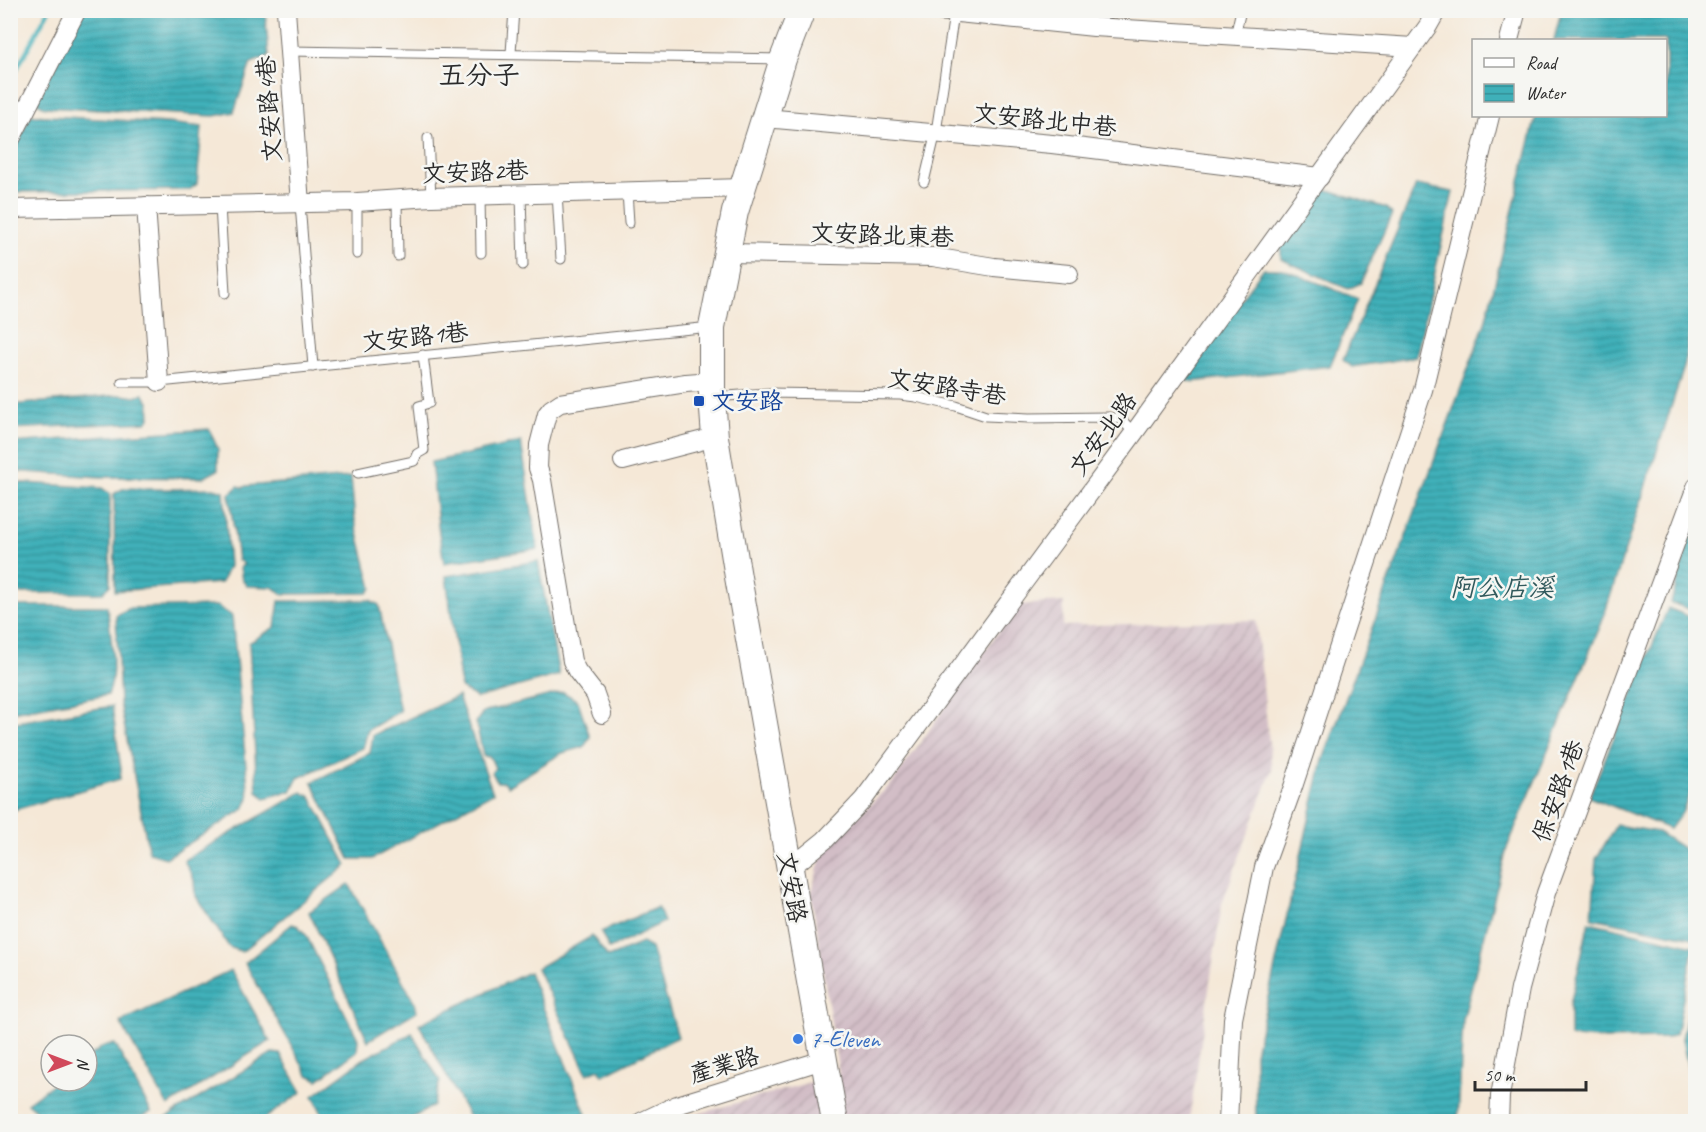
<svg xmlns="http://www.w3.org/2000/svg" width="1706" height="1132" font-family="Caveat,'LXGW WenKai TC',sans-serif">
  <defs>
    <pattern id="industrial-furrows" width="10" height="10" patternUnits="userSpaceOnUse" patternTransform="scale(1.5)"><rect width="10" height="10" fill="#d2bdc6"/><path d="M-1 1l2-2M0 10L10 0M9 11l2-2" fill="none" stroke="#b4a3aa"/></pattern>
    <pattern id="water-rules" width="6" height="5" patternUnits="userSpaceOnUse" patternTransform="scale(1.5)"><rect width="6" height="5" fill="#3fb0b9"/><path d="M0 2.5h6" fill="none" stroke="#358f97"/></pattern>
  </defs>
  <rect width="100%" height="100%" fill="#f6f6f2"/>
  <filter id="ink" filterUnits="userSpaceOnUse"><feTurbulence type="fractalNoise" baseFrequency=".0167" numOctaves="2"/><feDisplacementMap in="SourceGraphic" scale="12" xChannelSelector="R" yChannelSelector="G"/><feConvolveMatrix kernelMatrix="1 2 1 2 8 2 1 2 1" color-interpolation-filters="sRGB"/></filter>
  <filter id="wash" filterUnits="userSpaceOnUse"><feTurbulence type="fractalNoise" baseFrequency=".008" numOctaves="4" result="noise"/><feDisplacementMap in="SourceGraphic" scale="24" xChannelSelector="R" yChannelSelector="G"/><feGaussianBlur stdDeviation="1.35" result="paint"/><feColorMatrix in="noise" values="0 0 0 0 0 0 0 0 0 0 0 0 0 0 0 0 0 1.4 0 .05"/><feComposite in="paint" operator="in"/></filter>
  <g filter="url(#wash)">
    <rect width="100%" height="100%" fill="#f5e8d7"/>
    <path fill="url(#industrial-furrows)" d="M1064,602l-1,24 193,-6 16,150 -50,133 -33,218 -520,1 170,-48 -28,-181 12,-44 69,-66 125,-178z"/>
    <g fill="url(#water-rules)" stroke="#356e72" stroke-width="1.5">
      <path d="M81,11h184l4,45 -18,7 -17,49 -20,4 -169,-9 -10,-5z"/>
      <path d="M1561,11h134l1,285 -12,71 -82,255 -95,226 -44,172 -5,101h-202l-1,-68 68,-293 162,-437 51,-207h130v-76h-112z"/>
      <path d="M31,115l136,8 35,4 -5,57 -8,6 -178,2 -1,-34z"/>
      <path d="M1416,185l37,7 -37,165 -64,10 -9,-7z"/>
      <path d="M1322,188l64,20 6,6 -31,69 -13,6 -67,-30v-18z"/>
      <path d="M1263,269h20l75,30 -28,67 -139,16 -10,-3z"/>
      <path d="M143,394l6,8 1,16 -4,4 -135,7v-24l110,-10 15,2z"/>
      <path d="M209,429l9,20v21l-15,8 -102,-1 -90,-6v-28z"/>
      <path d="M521,442l17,107 -94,14 -5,-30 -8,-71z"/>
      <path d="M351,477l4,44 17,67 -4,5 -86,1 -10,-7 -25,-1 -5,-6 -2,-13 4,-3 -6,-4 -9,-66 9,-8 5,2 3,-2z"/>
      <path d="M11,482l91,6 8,6v91l-8,8h-91z"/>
      <path d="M124,488l39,1 51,-1 10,3 5,75 -8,17 -106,8 -1,-97z"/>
      <path d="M1695,519v92l-24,-8z"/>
      <path d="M538,561l21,114 -82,23 -16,-10 -15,-112z"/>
      <path d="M370,600l9,5 21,106 -32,19 -5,18 -65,30 -7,13 -26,7 -8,-6 -8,-149 26,-16 4,-26z"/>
      <path d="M11,606h96c3,25 11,66 1,89l-97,17z"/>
      <path d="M217,606l15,10 17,182 -5,11 -78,49 -17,-5 -29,-150 -4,-88 14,-7z"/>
      <path d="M1668,608l27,11v162l-13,32 -12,16 -81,-32z"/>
      <path d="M563,692l15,9 12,36 -6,10 -22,6 -54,33 -4,-4h-7l-5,-10 3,-4 -5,-11 -7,-1 -7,-34 7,-10z"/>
      <path d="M458,696l35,97 -121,66h-22l-38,-77 58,-29 3,-18z"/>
      <path d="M112,706l9,63 -1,10 -109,32v-88z"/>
      <path d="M302,792l9,5 36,68 -105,87 -13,-5 -34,-52 -1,-15 -10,-20z"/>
      <path d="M1616,825l42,7 37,24 1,76 -3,6 -101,-20 4,-59z"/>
      <path d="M349,884l66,119 2,8 -49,30 -59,-129z"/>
      <path d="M658,907l6,15 -55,27 -8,-17z"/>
      <path d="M1589,922l105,24 -18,88 -9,4 -68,1 -29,-2v-32z"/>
      <path d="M292,924l6,2 8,9 52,104 -1,12 -39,29 -10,-5 -63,-112z"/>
      <path d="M592,936l16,21 34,-14 9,5 27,89 -75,38 -4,-6 -12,5 -50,-106z"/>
      <path d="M231,970l39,71 -102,65 -48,-84z"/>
      <path d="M529,972l57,142 -13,7h-102l-52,-97z"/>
      <path d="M1695,977v126l-13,-64z"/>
      <path d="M412,1033l28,48 -7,25 -26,15h-81l-13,-25 49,-36z"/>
      <path d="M115,1044l36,68 -16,9h-101l7,-6 -14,-12 30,-22h30v-23l17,-12z"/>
      <path d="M272,1053l8,1 22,38 -41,29h-100z"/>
    </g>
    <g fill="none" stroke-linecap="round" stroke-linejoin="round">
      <path stroke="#3fb0b9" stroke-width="4.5" d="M10,81l39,-71"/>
    </g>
  </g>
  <g filter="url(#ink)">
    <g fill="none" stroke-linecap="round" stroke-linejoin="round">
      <defs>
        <g id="lane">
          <path d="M1235,36l6,-26"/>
          <path d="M289,51l493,8"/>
          <path d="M511,53l3,-43"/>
          <path d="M428,138l3,59"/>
          <path d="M924,182l12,-50 18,-118"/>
          <path d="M627,191l2,32"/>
          <path d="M557,193l4,66"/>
          <path d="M521,195l2,70"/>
          <path d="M480,196l1,57"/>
          <path d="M397,200l1,56"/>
          <path d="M357,202v52"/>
          <path d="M300,204l13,163"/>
          <path d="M220,205l5,88"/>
          <path d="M122,382h37l552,-55"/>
          <path d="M714,397l54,-4 132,2 16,2 40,9 30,10 43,2 79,-1 13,2 13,14"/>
          <path d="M358,473l56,-12 3,-7 7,-4 -5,-44 10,-3 -6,-48"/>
        </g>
        <g id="street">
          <path d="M286,10l14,194"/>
          <path d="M929,10l165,17 319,20"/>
          <path d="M1509,40l8,-30"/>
          <path d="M765,118l287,26 268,33"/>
          <path d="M10,141l67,-131"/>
          <path d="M146,206l13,176"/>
          <path d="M10,209l347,-7 74,-5 312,-9"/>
          <path d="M727,253l206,4 61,10 75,7"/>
          <path d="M623,461l92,-24"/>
          <path d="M602,714l-7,-20 -18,-23 -5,-10 -30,-181 -4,-12 1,-23 8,-31 4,-5 9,-6 126,-20 26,-2"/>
          <path d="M789,869l36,-29 38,-40 271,-367 294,-407 9,-16"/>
          <path d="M641,1122l36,-17 146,-45"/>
          <path d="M1228,1122l5,-103 31,-152 29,-80 130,-397 67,-274"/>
          <path d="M1499,1122l1,-26 20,-107 26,-96 150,-406"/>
        </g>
        <path id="secondary" d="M802,10l-19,49 -48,153 -23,115v70l3,40 23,140 97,545"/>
      </defs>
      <use href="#lane" stroke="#726d67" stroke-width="11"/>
      <use href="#street" stroke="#726d67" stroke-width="20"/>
      <use href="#secondary" stroke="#726d67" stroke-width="28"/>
      <use href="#lane" stroke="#fff" stroke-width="9"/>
      <use href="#street" stroke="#fff" stroke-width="18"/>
      <use href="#secondary" stroke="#fff" stroke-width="26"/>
    </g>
  </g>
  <rect fill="#1a4fb4" stroke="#f6f6f2" stroke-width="2" x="693" y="395" width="12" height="12" rx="3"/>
  <circle fill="#3f7fe0" stroke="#f6f6f2" stroke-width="2" cx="798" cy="1039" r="6"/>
  <g text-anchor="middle" stroke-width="5" stroke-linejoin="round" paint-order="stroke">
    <g font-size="24" fill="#2b2b2b" stroke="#f6f6f2">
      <text transform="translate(269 109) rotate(-94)" y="8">文安路4巷</text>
      <text transform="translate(1045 120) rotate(6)" y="8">文安路北中巷</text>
      <text transform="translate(475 172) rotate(-2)" y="8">文安路2巷</text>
      <text transform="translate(882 235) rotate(2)" y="8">文安路北東巷</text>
      <text transform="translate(415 337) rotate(-6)" y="8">文安路1巷</text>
      <text transform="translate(947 387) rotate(9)" y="8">文安路寺巷</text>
      <text transform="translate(1103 434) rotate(-54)" y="8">文安北路</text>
      <text transform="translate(1558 791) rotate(-70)" y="8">保安路1巷</text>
      <text transform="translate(792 887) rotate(80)" y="8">文安路</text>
      <text transform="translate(724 1065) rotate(-17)" y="8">產業路</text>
    </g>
    <g font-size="24" fill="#164399" stroke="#f6f6f2" text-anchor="start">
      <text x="711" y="409">文安路</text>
    </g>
    <g font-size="24" fill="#366cbe" stroke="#f6f6f2" text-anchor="start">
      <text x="810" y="1047">7-Eleven</text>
    </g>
    <g font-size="26" font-style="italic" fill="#325a5d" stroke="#f6f6f2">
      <text x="1502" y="596">阿公店溪</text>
    </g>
    <g font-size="27" fill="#2b2b2b" stroke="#f6f6f2">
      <text x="479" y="84">五分子</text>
    </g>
  </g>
  <rect width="1706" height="1132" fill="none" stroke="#f6f6f2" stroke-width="36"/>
  <rect x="1472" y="39" width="195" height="78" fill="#f6f6f2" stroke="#a5a5a2" stroke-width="1.5"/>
  <rect x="1484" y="58" width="30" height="9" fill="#ffffff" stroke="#a5a5a2" stroke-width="1.5"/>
  <text x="1526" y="69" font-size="18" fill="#2b2b2b">Road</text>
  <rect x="1484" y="84" width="30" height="18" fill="url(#water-rules)" stroke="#a5a5a2" stroke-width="1.5"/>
  <text x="1526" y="99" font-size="18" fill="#2b2b2b">Water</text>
  <g transform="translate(69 1063) rotate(90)"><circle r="28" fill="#f6f6f2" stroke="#a5a5a2" stroke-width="1.5"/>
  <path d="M0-4.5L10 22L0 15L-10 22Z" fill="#d1495b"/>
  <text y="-9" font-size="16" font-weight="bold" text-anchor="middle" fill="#2b2b2b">N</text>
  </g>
  <path d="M1475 1081v9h111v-9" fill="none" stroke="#2b2b2b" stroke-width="3"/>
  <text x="1484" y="1081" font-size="18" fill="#2b2b2b" stroke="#f6f6f2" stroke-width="4.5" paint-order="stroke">50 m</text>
</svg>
